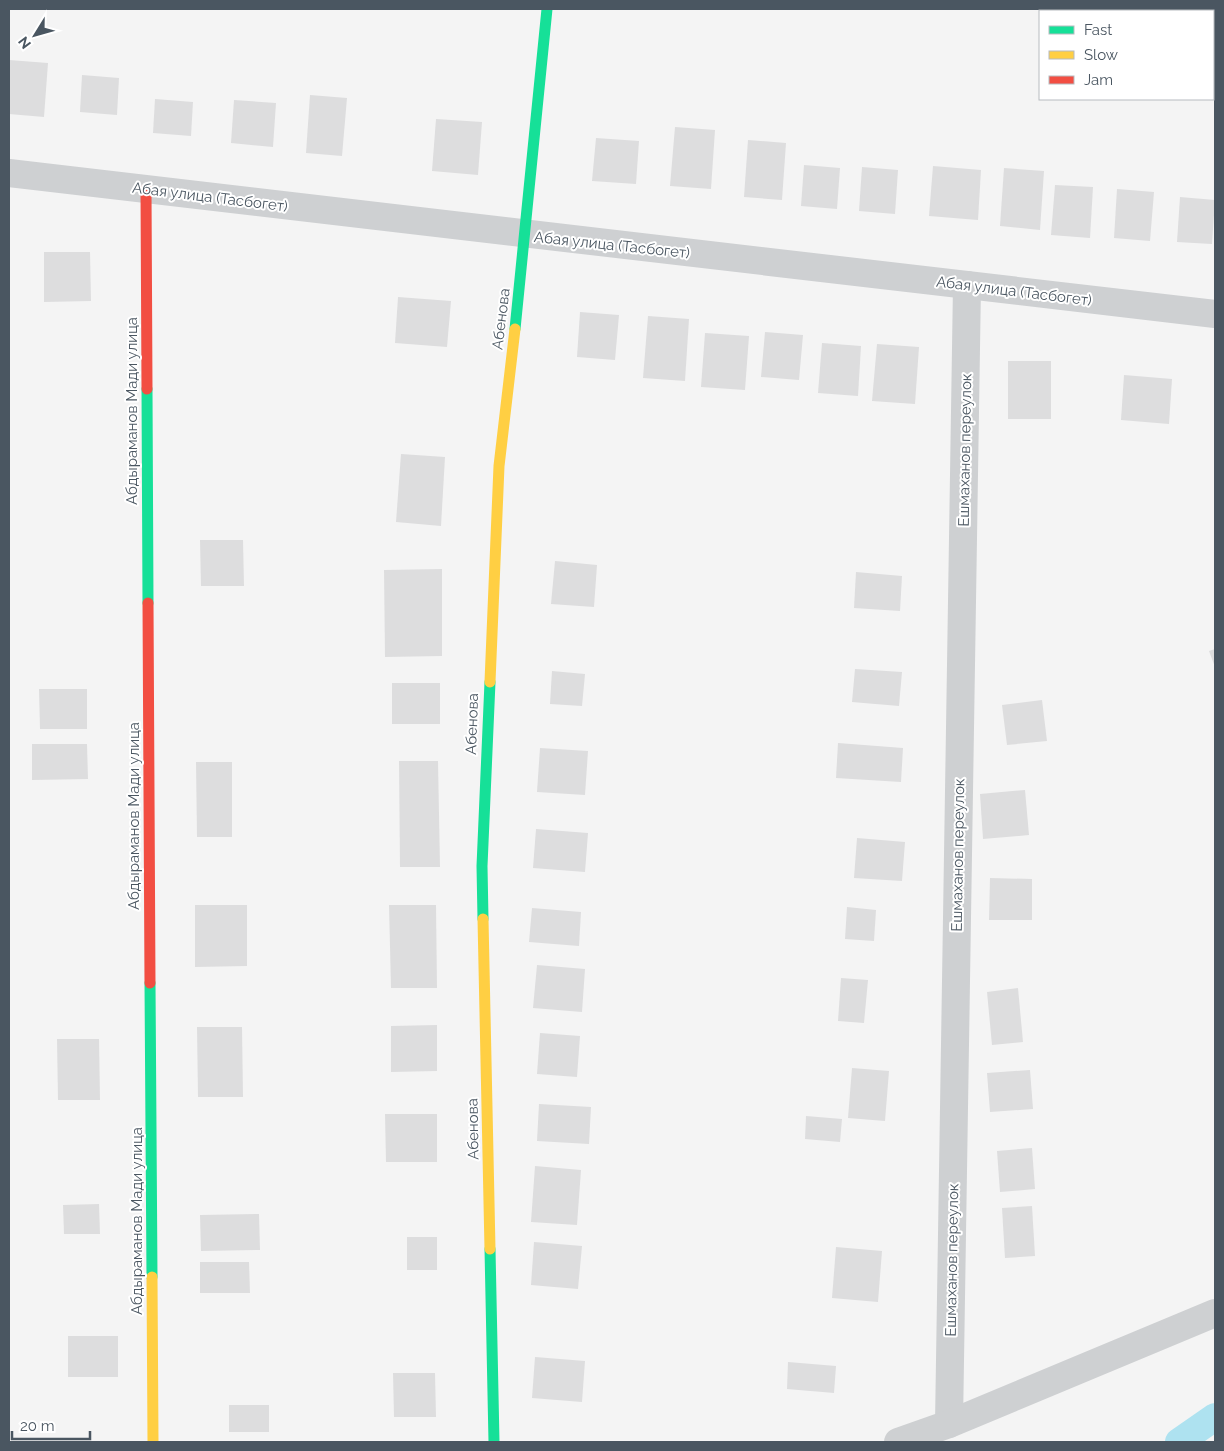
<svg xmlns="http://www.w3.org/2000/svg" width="1224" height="1451" font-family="Raleway,sans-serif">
  <rect width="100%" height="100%" fill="#f4f4f4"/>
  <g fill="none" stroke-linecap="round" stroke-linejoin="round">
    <path stroke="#aee2f0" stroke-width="28" d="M1179,1442l36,-25"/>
  </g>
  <g fill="#ddddde">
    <path d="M9,60l39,3 -4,54 -35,-3z"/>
    <path d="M82,75l37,3 -2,37 -37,-3z"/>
    <path d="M310,95l37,3 -5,58 -36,-3z"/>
    <path d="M155,99l38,3 -2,34 -38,-3z"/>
    <path d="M234,100l42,3 -3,44 -42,-4z"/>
    <path d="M436,119l46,3 -4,53 -46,-4z"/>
    <path d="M675,127l40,3 -4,59 -41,-3z"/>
    <path d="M596,138l43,3 -3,43 -44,-3z"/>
    <path d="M748,140l38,3 -4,57 -38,-3z"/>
    <path d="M804,165l36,3 -3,41 -36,-3z"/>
    <path d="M933,166l48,4 -3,50 -49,-4z"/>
    <path d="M862,167l36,3 -3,44 -36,-3z"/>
    <path d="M1004,168l40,3 -4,59 -40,-4z"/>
    <path d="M1055,185l38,2 -3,51 -39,-3z"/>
    <path d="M1117,189l37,3 -4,49 -36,-3z"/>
    <path d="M1180,197l35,3 -3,44 -35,-2z"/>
    <path d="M44,252h46l1,49 -47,1z"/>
    <path d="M398,297l53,4 -4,46 -52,-4z"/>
    <path d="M580,312l39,3 -4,45 -38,-3z"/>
    <path d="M648,316l41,3 -4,62 -42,-3z"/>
    <path d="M765,332l38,3 -4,45 -38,-3z"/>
    <path d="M705,333l44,3 -4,54 -44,-3z"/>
    <path d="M822,343l39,3 -3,50 -40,-3z"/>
    <path d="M877,344l42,3 -4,57 -43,-3z"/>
    <rect x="1008" y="361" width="43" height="58"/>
    <path d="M1124,375l48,4 -3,45 -48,-4z"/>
    <path d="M401,454l44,3 -4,69 -45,-4z"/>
    <path d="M200,540h43l1,46h-43z"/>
    <path d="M555,561l42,4 -3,42 -43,-3z"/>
    <path d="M442,569v87l-57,1 -1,-87z"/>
    <path d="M856,572l46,4 -2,35 -46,-3z"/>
    <path d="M1215,649v18l-6,-16z"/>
    <path d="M855,669l47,3 -3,34 -47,-4z"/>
    <path d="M552,671l33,3 -3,32 -32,-2z"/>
    <rect x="392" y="683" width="48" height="41"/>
    <path d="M39,689h48v40h-47z"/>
    <path d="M1042,700l5,41 -40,4 -5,-40z"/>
    <path d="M838,743l65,5 -2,34 -65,-4z"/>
    <path d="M32,744h55l1,35 -56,1z"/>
    <path d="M540,748l48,3 -3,44 -48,-3z"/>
    <path d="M399,761h39l2,106h-40z"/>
    <path d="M196,762h36v75h-35z"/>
    <path d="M1025,790l4,45 -46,4 -3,-45z"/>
    <path d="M536,829l52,4 -3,39 -52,-4z"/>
    <path d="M857,838l48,4 -3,39 -48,-3z"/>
    <path d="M990,878l42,1v41h-43z"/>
    <path d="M195,905h52v61l-52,1z"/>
    <path d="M389,905h47l1,83h-46z"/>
    <path d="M847,907l29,3 -2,31 -29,-2z"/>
    <path d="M532,908l49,4 -2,34 -50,-4z"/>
    <path d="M537,965l48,4 -3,43 -49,-4z"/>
    <path d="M841,978l27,2 -4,43 -26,-2z"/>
    <path d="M1018,988l5,54 -31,3 -5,-53z"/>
    <path d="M437,1025v46l-46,1v-46z"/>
    <path d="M197,1027h45l1,70h-45z"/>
    <path d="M540,1033l40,3 -3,41 -40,-3z"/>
    <path d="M57,1039h42l1,61h-42z"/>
    <path d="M852,1068l37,3 -4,50 -37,-3z"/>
    <path d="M1030,1070l3,39 -43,3 -3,-39z"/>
    <path d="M539,1104l52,3 -2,37 -52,-3z"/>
    <path d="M385,1114h52v48h-51z"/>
    <path d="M806,1116l36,3 -2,23 -35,-3z"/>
    <path d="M1032,1148l3,41 -35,3 -3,-41z"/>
    <path d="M535,1166l46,4 -4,55 -46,-3z"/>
    <path d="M99,1204l1,30h-36l-1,-29z"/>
    <path d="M1032,1206l3,50 -30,2 -3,-50z"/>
    <path d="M259,1214l1,36 -59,1 -1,-36z"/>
    <rect x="407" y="1237" width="30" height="33"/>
    <path d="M534,1242l48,4 -4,43 -47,-4z"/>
    <path d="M836,1247l46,4 -4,51 -46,-4z"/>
    <path d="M200,1262h49l1,31h-50z"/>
    <rect x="68" y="1336" width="50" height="41"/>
    <path d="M535,1357l50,4 -3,41 -50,-4z"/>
    <path d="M788,1362l48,4 -2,27 -47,-4z"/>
    <path d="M393,1373h42l1,44h-42z"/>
    <rect x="229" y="1405" width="40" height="27"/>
  </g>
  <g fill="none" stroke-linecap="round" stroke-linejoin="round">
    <g stroke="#ced0d2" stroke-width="28">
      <path d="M9,173l1206,141"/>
      <path d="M949,1424l18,-1139"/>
      <path d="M898,1442l51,-18 266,-111"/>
    </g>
    <g stroke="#16e098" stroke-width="11">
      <path d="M515,329l32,-320"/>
      <path d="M147,389l1,214"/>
      <path d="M483,919l-1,-53 8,-184"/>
      <path d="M150,983l2,294"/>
      <path d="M490,1249l4,193"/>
    </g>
    <g stroke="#ffcf43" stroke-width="11">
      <path d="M490,682l9,-216 16,-137"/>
      <path d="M483,919l7,330"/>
      <path d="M152,1277l1,165"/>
    </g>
    <g stroke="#f24e42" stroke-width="11">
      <path d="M146,189l1,200"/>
      <path d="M148,603l2,380"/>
    </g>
  </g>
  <g text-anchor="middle" stroke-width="4" stroke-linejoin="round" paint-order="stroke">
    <g font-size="15" fill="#4a5661" stroke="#fff">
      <text transform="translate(210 197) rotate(7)" y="5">Абая улица (Тасбогет)</text>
      <text transform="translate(612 245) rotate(6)" y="5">Абая улица (Тасбогет)</text>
      <text transform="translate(1014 291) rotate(7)" y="5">Абая улица (Тасбогет)</text>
      <text transform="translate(501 319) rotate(-83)" y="5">Абенова</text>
      <text transform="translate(132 411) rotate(-90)" y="5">Абдыраманов Мади улица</text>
      <text transform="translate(965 450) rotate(-89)" y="5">Ешмаханов переулок</text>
      <text transform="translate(472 724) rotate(-88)" y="5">Абенова</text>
      <text transform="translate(134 816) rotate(-90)" y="5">Абдыраманов Мади улица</text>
      <text transform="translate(958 855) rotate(-89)" y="5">Ешмаханов переулок</text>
      <text transform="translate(473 1129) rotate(-91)" y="5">Абенова</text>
      <text transform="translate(137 1221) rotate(-90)" y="5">Абдыраманов Мади улица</text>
      <text transform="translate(952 1260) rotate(-89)" y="5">Ешмаханов переулок</text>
    </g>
  </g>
  <rect width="1224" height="1451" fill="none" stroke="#4a5661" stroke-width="20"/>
  <rect x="1039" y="10" width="175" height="90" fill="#ffffff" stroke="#b7bbc0"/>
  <rect x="1049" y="26" width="25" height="8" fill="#16e098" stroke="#b7bbc0"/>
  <text x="1084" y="35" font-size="15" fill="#4a5661">Fast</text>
  <rect x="1049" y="51" width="25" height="8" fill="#ffcf43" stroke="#b7bbc0"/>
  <text x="1084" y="60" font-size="15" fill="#4a5661">Slow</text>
  <rect x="1049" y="76" width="25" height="8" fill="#f24e42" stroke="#b7bbc0"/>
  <text x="1084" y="85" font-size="15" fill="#4a5661">Jam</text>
  <g transform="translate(35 35) rotate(233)" stroke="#ffffff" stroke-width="4" paint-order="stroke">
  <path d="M0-4L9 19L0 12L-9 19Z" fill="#4a5661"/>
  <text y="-8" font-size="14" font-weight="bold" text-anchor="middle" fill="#4a5661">N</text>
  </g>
  <path d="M12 1431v8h78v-8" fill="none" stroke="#4a5661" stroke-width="2.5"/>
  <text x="20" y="1431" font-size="15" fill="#4a5661" stroke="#ffffff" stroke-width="4" paint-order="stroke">20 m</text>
</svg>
